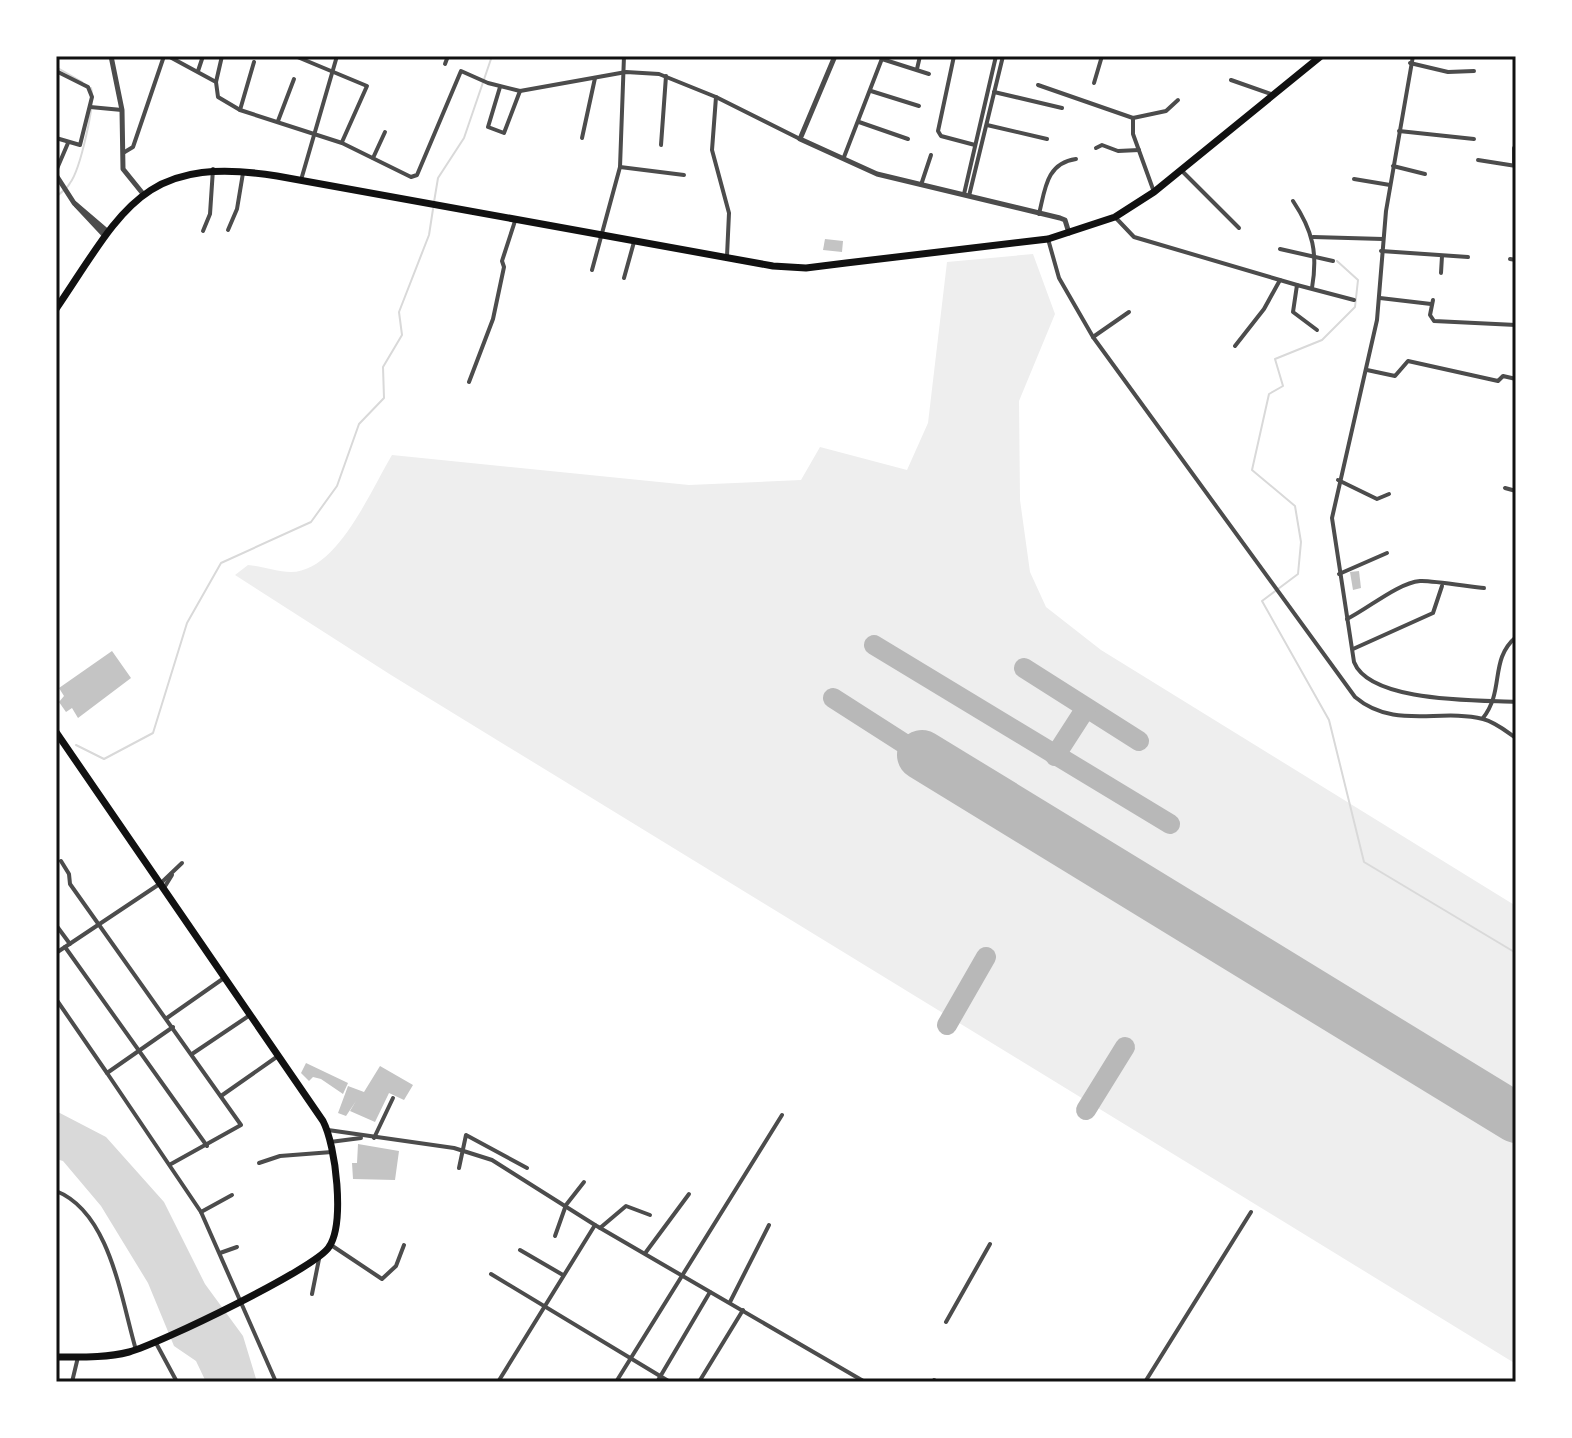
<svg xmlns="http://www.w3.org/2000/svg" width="1572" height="1438" font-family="'Nunito Sans',sans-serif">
  <rect width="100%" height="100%" fill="#fff"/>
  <path fill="#eee" d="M1033,254l22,60 -36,87 1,99 10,72 16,35 55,43 415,256v458l-1125,-689 -156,-100 13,-10c14,1 29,7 43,7 46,0 80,-82 101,-117l297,30 112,-5 19,-33 87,23 21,-47 19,-161z"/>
  <path fill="#d9d9d9" d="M56,1111l50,26 58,65 41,82 38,52 14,46h-51l-10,-21 -22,-15 -26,-63 -47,-77 -38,-45 -7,-2z"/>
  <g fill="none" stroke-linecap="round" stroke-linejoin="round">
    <g stroke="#d9d9d9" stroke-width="2">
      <path d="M56,67l26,15"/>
      <path d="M56,197c4,-4 11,-8 14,-14 10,-13 26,-81 21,-95"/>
      <path d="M434,202l4,-24 26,-40 28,-82"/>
      <path d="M1337,261l21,19 -3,27 -33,33 -47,19 8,27 -14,8 -17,76 43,36 6,36 -3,32 -36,27 67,119 35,142 152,91"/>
      <path d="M76,745l28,14 49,-26 34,-110 34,-60 90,-41 26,-36 22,-62 25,-26 -1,-31 19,-32 -3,-23 30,-77 4,-26"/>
    </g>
    <g stroke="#b8b8b8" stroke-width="20">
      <path d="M874,645l296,179"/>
      <path d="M1024,668l115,73"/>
      <path d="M833,698l89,57"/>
      <path d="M1055,756l31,-48"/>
      <path d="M947,1025l39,-68"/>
      <path d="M1086,1110l39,-63"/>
    </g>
    <path stroke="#b8b8b8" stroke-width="50" d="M922,755l594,363"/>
  </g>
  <g fill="#c4c4c4">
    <path d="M825,239l18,2 -1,11 -19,-2z"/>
    <path d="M1359,571l2,17 -8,2 -3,-18z"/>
    <path d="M112,651l19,27 -53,40 -6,-10 -6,4 -7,-10 5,-6 -5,-8z"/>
    <path d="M306,1063l42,20 -5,11 -22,-15 -8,-2 -4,4 -8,-8z"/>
    <path d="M380,1066l33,19 -9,15 -15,-7 -14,29 -25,-11 6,-10 -10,15 -8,-3 10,-27 16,6z"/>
    <path d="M358,1144l41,7 -4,29 -42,-1 -1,-16h5z"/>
  </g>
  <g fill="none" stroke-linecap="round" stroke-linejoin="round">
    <g stroke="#4c4c4c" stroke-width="4">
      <path d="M168,56l48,26 2,15 22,13 102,33 69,34 6,-2 44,-104 27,12 32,8 106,-19 33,2 57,23 84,42"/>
      <path d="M295,56l72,30 -25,56"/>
      <path d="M954,56l-16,75 3,5 34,9"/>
      <path d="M1413,56l-27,155 -9,109 -45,198 22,144c16,41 125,38 162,40"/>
      <path d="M882,59l47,15"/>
      <path d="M1410,63l38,9 26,-1"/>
      <path d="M445,64l3,-8"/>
      <path d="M917,69l3,-13"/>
      <path d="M56,71l32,16 4,10 -12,48 -24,-7"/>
      <path d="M198,71l5,-15"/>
      <path d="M1231,80l43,15"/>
      <path d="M216,82l6,-26"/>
      <path d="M1094,83l8,-27"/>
      <path d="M1038,85l95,33 33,-7 12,-11"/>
      <path d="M500,87l-12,40 16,6 16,-42"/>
      <path d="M871,91l48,15"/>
      <path d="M994,92l68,16"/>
      <path d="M716,97l-4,53 17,63 -2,43"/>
      <path d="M90,107l32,3"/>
      <path d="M240,110l14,-48"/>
      <path d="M1133,118v16l21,58"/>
      <path d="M278,121l16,-42"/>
      <path d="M859,122l49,17"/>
      <path d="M987,125l60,14"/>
      <path d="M1399,131l75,8"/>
      <path d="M582,138l13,-60"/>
      <path d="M661,145l5,-69"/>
      <path d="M1096,148l6,-3 16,6 21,-1"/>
      <path d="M123,153l10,-6 31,-91"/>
      <path d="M844,157l39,-101"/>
      <path d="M373,158l12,-26"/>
      <path d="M1478,160l38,6"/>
      <path d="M1514,165v-17"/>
      <path d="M1393,166l32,8"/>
      <path d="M620,167l64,8"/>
      <path d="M1181,170l58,58"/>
      <path d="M56,171l12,-28"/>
      <path d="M1354,179l36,6"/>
      <path d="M301,180l36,-124"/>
      <path d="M921,185l10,-30"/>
      <path d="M964,194l32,-138"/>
      <path d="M969,196l34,-140"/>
      <path d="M1293,201c20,30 25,52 19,87"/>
      <path d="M1039,214c6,-24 7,-51 37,-55"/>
      <path d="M1115,217l19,20 163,48"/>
      <path d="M228,230l9,-21 6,-36"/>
      <path d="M203,231l7,-17 3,-45"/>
      <path d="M1313,237l70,2"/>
      <path d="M1048,239l11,39 34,59 262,360c39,33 84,11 128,22 12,3 23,12 33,19"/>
      <path d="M1280,249l53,12"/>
      <path d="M1381,251l87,6"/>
      <path d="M1510,259l6,1"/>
      <path d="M592,270l28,-103 4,-111"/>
      <path d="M1441,273l1,-17"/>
      <path d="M624,278l10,-36"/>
      <path d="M1380,298l51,6"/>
      <path d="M1433,300l-3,15 4,6 82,4"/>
      <path d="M1317,330l-24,-18 4,-27 57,15"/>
      <path d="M1093,337l36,-25"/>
      <path d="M1235,346l29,-37 16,-29"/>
      <path d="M1367,370l28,6 13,-15 90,20 5,-5 13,3"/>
      <path d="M469,382l24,-63 11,-52 -2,-6 13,-40"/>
      <path d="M1338,480l39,19 12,-5"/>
      <path d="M1505,488l11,3"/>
      <path d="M1339,574l48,-21"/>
      <path d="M1347,619c22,-11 51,-36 73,-38 10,-1 52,6 64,7"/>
      <path d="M1353,649l80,-36 9,-27"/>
      <path d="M1483,718c22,-28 6,-58 33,-81"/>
      <path d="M61,861l8,13 1,10 171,241 -70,39"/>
      <path d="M164,888l8,-13"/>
      <path d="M56,925l14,19"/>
      <path d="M65,947l142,199"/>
      <path d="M56,953l105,-70 21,-20"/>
      <path d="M56,999l51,74 66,-46"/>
      <path d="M167,1018l57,-40"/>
      <path d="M192,1054l58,-39"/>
      <path d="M107,1073l94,139 75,170"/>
      <path d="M221,1096l57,-40"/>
      <path d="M328,1130l126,18 38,12 103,65 270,157"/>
      <path d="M374,1138l19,-40"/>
      <path d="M330,1142l31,-4"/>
      <path d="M259,1163l21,-7 52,-4"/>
      <path d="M459,1168l7,-33 61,33"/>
      <path d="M56,1191c54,21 65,108 80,159"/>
      <path d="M201,1212l31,-17"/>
      <path d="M600,1228l26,-22 24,9"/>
      <path d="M555,1236l11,-31 18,-23"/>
      <path d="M331,1245l51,34 14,-13 8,-21"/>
      <path d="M520,1250l43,25"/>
      <path d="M646,1252l43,-58"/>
      <path d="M220,1253l17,-6"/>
      <path d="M491,1274l179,108"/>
      <path d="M312,1294l7,-35"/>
      <path d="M730,1302l39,-77"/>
      <path d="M946,1322l44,-78"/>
      <path d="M156,1343l21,39"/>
      <path d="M934,1380l3,2"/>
      <path d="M72,1382l6,-25"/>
      <path d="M498,1382l97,-157"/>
      <path d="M616,1382l166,-267"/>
      <path d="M657,1382l53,-90"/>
      <path d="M699,1382l44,-72"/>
      <path d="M1145,1382l106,-170"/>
    </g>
    <g stroke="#4c4c4c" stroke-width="5">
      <path d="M111,56l11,54 1,59 21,26"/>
      <path d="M835,56l-35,83 77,35 183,44 5,2 4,13"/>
      <path d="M56,175l18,28 34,29"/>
      <path d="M76,205l29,31"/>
    </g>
    <g stroke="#111" stroke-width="7">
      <path d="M56,309c67,-99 86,-155 221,-133l496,90 33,2 40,-5 202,-24 67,-22 39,-25 167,-136"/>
      <path d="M56,732l267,389c13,25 22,102 6,126 -13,21 -170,97 -200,105 -23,6 -49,5 -73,5"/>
    </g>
  </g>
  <rect width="1572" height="1438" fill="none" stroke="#ffffff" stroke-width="116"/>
  <rect x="58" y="58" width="1456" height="1322" fill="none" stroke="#111" stroke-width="3"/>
</svg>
